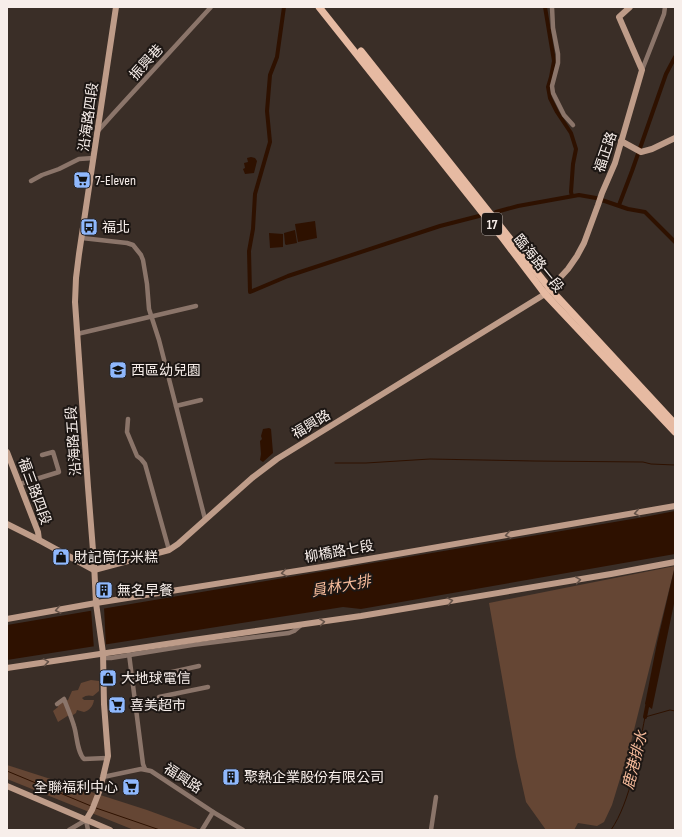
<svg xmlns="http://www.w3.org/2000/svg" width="682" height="837" font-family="'Sofia Sans Condensed','Noto Sans TC',sans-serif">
  <rect width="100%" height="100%" fill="#3a2e27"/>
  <g fill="#654634">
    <path d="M675,566l-45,180 -18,59 -8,17 -7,4 -19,-3 -4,7h-28l-20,-28 -10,-45 -27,-154z"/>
    <path d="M91,680l8,1v10l-6,5c-4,-1 -7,-1 -11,2l2,2h10c-1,6 -4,10 -10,12l-7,-2 -1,3 -6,4 -1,-2 -11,7 -5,-11 5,-4v-5l10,-2 4,-9 6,-1 3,-7z"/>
    <path d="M7,765l140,45 49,18 3,2h-65l-127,-51z"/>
  </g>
  <g fill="#2e1100">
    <path d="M251,157l4,1 2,3 -3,12 -9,1 -2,-5 2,-1 -1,-5 4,-1 -1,-4z"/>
    <path d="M315,221l2,17 -19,4 -3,-18z"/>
    <path d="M295,230l2,13 -11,2 -1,-1 -1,-11z"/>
    <path d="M269,233l14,1v13l-13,1z"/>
    <path d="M269,428l2,1 2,24 -10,9 -3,-2 1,-6 -1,-13 2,-2 -1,-3 2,-7z"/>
    <path d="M675,511v43l-314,55 -18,-2 -336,53v-35l637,-108z"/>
    <path d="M674,570h1v29l-23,110 -7,-5 12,-61z"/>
  </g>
  <path fill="#3a2e27" d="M104,607l2,40 -12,2 -3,-40z"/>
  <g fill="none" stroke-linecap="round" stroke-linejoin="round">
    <g stroke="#2e1100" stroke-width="1">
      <path d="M335,463h31l64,-4 104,2 109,1 8,2 24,1"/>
      <path d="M7,771l84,35"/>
      <path d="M96,808l64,22"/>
      <path d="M611,830c20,-29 27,-78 34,-113l25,-7 5,1"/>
    </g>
    <g stroke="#2e1100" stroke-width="4">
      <path d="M284,7l-7,50 -7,18 -3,36 3,31 -15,52 -2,35 -4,22 1,41 38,-16 152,-50 39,-10"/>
      <path d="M545,7l9,54 -3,16 -3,10 2,11 7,14 14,21 5,16 -3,15 -2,28 1,4"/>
      <path d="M619,205l13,-34 34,-97 9,-17"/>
      <path d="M496,212l22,-6 61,-11 17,3 32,11 17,3 30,30"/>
      <path d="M645,717l3,-15"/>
    </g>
    <g stroke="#8b756a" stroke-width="4.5">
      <path d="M552,7l1,21 5,26v9l-6,23 1,7 11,22 9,10"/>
      <path d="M642,70l22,-56 1,-7"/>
      <path d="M97,132l17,-19 97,-106"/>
      <path d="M31,181l11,-6 17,-6 20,-10 15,-1"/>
      <path d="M82,238l45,5 6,2 8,10 2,5 4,24 2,25 10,31 46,179"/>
      <path d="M77,334l119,-28"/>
      <path d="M176,406l25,-6"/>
      <path d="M128,419l-1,13 10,24 4,3 4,5 24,86"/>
      <path d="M20,484l39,-12 -6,-20 -11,3"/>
      <path d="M103,653l3,5h5l81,-13 97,-12 5,-2 7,-6"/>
      <path d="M129,654l14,110 2,5"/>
      <path d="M163,674l36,-8"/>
      <path d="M159,697l49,-10"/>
      <path d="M57,704l7,-5c3,8 7,17 10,27 3,9 3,26 10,33l23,-1"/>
      <path d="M103,777l38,-8 10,2 62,41 30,18"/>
      <path d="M69,830l17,-10 2,10"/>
      <path d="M202,830l11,-18"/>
      <path d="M431,830l5,-33"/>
    </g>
    <g stroke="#be9c89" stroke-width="6">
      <path d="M621,141l20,11 11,-3 23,-11"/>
      <path d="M7,452l31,80 1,8"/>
      <path d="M7,524l32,16 55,30 75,-20 9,-6 74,-66 25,-19 268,-165 23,-25 9,-13 7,-13 14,-38 4,-12 13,-30 27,-93 -23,-53 11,-10"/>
      <path d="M7,619l89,-16 232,-37 347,-60"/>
      <path d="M7,668l186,-28 168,-24 250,-42 64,-12"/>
      <path d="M7,786l103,44"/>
      <path d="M86,820l6,-10 7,-18 4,-15 5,-21 -4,-52 -1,-51 -7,-50 -2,-40 -6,-76 -13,-185 1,-24 3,-24 37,-247"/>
    </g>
    <g stroke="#e6baa2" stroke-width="7">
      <path d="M319,7l182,229 44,58 130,138"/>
      <path d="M361,51l189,238 125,135"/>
    </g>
  </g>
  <defs><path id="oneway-chevron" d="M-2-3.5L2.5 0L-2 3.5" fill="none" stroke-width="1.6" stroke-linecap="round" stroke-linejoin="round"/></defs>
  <g stroke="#655349">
    <use href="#oneway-chevron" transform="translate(637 513) rotate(170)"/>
    <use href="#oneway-chevron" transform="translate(508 535) rotate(170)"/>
    <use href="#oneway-chevron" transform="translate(284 573) rotate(171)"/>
    <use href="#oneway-chevron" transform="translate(578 580) rotate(-9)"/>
    <use href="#oneway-chevron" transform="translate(450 601) rotate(-10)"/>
    <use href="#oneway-chevron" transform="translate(58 610) rotate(170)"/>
    <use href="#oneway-chevron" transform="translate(322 622) rotate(-8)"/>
    <use href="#oneway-chevron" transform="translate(46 662) rotate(-9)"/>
  </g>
  <defs>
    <symbol id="supermarket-square" viewBox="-11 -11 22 22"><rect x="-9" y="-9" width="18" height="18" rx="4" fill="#8fb8fd" stroke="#1d1714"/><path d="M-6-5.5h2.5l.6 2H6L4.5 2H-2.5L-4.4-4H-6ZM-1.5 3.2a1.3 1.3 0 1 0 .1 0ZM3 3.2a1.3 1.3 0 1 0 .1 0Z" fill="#111"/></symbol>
    <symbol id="bus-square" viewBox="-11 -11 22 22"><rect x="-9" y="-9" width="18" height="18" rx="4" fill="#8fb8fd" stroke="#1d1714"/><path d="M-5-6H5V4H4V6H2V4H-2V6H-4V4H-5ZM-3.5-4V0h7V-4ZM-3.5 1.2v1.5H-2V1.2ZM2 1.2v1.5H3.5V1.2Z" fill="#111"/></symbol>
    <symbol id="school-square" viewBox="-11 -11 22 22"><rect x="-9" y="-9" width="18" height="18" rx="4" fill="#8fb8fd" stroke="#1d1714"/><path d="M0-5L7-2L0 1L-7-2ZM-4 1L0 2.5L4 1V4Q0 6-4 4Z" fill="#111"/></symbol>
    <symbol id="shop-square" viewBox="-11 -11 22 22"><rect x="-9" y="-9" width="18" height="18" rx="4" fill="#8fb8fd" stroke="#1d1714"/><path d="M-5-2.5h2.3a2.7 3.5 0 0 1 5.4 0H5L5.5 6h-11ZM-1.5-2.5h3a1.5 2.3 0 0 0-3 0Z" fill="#111"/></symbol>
    <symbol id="building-square" viewBox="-11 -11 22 22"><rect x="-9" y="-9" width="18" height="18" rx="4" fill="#8fb8fd" stroke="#1d1714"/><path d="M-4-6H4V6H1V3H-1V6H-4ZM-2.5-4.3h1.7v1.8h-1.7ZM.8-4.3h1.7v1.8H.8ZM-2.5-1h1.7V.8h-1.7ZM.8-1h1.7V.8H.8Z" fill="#111"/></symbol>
  </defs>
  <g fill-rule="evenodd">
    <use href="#supermarket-square" x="72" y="170" width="20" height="20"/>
    <use href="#bus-square" x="79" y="217" width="20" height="20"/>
    <use href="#school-square" x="108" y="360" width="20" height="20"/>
    <use href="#shop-square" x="51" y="547" width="20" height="20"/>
    <use href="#building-square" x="94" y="580" width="20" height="20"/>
    <use href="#shop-square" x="98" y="668" width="20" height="20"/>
    <use href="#supermarket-square" x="107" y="695" width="20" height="20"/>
    <use href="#building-square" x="221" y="767" width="20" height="20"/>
    <use href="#supermarket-square" x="121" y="777" width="20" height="20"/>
  </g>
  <g text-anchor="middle" stroke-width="4" stroke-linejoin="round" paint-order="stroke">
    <rect fill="#1d1714" stroke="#b6aeaa" stroke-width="1" x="482" y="213" width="20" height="22" rx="3"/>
    <g font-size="13" font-weight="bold" fill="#f7eeea">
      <text x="492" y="229">17</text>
    </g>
    <g font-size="14" fill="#f7eeea" stroke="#1d1714">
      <text transform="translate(146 62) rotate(-48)" y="5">振興巷</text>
      <text transform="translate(88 117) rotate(-82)" y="5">沿海路四段</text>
      <text transform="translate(605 152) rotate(-71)" y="5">福正路</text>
      <text transform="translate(539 263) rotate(51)" y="5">臨海路一段</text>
      <text transform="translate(311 424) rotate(-31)" y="5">福興路</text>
      <text transform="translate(73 441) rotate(-94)" y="5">沿海路五段</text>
      <text transform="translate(35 491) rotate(70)" y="5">福三路四段</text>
      <text transform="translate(339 551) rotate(-10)" y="5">柳橋路七段</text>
      <text transform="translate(183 778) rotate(33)" y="5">福興路</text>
    </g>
    <g font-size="14" fill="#f7eeea" stroke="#1d1714" text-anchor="start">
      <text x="95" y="185">7-Eleven</text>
      <text x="102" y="232">福北</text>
      <text x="131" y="375">西區幼兒園</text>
      <text x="74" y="562">財記筒仔米糕</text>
      <text x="117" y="595">無名早餐</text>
      <text x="121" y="683">大地球電信</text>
      <text x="130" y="710">喜美超市</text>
      <text x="244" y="782">聚熱企業股份有限公司</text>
      <text x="118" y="792" text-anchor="end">全聯福利中心</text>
    </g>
    <g font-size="15" font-style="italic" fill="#f6bb9b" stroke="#1d1714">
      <text transform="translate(341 586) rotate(-10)" y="5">員林大排</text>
      <text transform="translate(635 760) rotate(-76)" y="5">鹿港排水</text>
    </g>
  </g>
  <rect width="682" height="837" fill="none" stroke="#f7eeea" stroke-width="16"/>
</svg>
